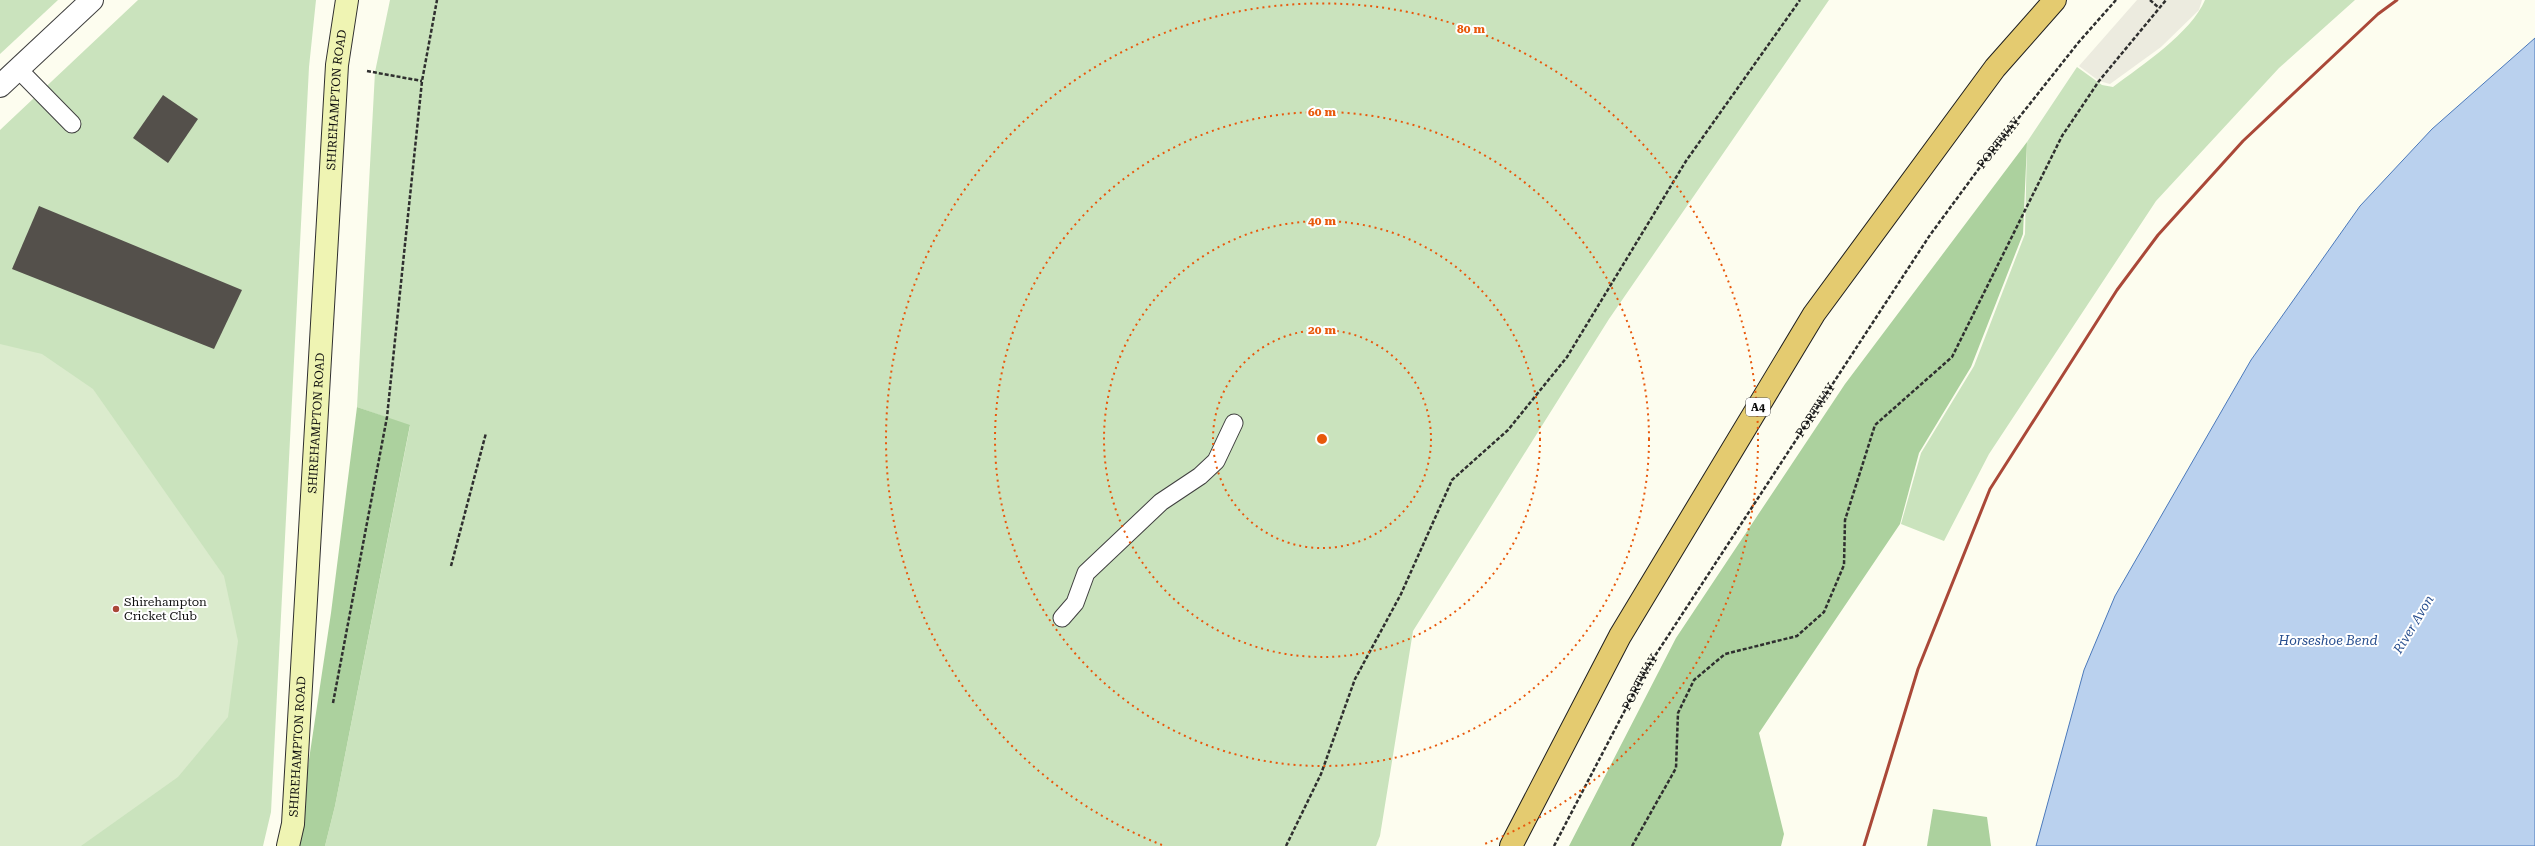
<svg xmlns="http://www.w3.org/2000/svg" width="2535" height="846" font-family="'Roboto Serif',serif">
  <rect width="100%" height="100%" fill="#fdfdef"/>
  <g fill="#cae3bd">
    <path d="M0,0h58l-58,54z"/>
    <path d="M138,0h178l-7,67 -38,745 -8,34h-263v-716z"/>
    <path d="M390,0h1439l-220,319 -196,312 -33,205 -4,10h-1051l10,-40 75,-380 -53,-19 18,-335z"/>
    <path d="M2205,0h150l-76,68 -123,133 -167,253 -45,87 -43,-17 20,-71 53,-87 51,-132 2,-92 50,-75 25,18 11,2c29,-22 78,-54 92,-87z"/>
  </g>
  <g fill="#acd19e">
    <path d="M2027,142l-4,92 -52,133 -52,86 -19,71 -141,209 25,101 -3,12h-212l107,-208 169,-254z"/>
    <path d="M357,407l53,18 -75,381 -10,40h-29l35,-233z"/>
    <path d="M1933,809l54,8 4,29h-64z"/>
  </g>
  <path fill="#dbebcd" d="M0,344l42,10 51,35 131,187 14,65 -10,76 -50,60 -97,69h-81z"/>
  <path fill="#ecebdf" d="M2137,0h65l-3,10 -38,37 -51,37 -11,-3 -20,-15z"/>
  <path fill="#bad1ee" stroke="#4b79bb" d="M2535,38v808h-499l48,-176 31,-74 136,-236 109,-154 72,-77z"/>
  <g fill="#54504b">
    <path d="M163,95l35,24 -30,44 -35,-25z"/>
    <path d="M39,206l203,84 -28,59 -202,-80z"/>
  </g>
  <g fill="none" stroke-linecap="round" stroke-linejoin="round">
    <defs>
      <g id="service">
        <path d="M18,69l54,55"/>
        <path d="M1062,618l13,-15 11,-30 75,-71 39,-26 16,-15 18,-38"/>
      </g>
      <path id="minor" d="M0,86l92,-86"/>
      <g id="secondary">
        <path id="s2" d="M288,846l5,-22 44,-759 10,-65"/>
      </g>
      <path id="trunk" d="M1511,846l109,-210 194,-322 181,-246 60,-68"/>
    </defs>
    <use href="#service" stroke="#404040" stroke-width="19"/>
    <use href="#minor" stroke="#404040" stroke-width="24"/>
    <use href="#secondary" stroke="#2f2f2f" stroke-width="24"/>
    <use href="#trunk" stroke="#1e1e1e" stroke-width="24"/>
    <g stroke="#2f2f2f" stroke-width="2.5" stroke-dasharray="4 2" stroke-linecap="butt">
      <path d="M2150,0l9,8"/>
      <path d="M367,71l55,10"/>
      <path d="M451,566l35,-133"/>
      <path d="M333,703l54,-286 35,-336 15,-81"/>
      <path d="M1286,846l35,-72 34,-95 46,-85 51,-114 56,-50 59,-73 119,-196 114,-161"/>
      <path id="s1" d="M1554,846l93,-178 283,-433 53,-72 95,-120 38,-43"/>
      <path d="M1632,846l44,-78 2,-55 16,-33 31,-26 72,-18 27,-24 20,-47 1,-45 30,-95 77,-68 110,-221 37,-55 67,-81"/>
    </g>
    <use href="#service" stroke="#fff" stroke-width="17"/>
    <use href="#minor" stroke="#fff" stroke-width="22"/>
    <use href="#secondary" stroke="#eff4b3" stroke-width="22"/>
    <use href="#trunk" stroke="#e4cb70" stroke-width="22"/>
    <path stroke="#aa4838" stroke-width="3" d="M1864,846l54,-177 72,-180 127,-199 41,-55 85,-94 135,-127 19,-14"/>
  </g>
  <g fill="none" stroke="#e8590c" stroke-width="2" stroke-dasharray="2 4">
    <circle cx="1322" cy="439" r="109"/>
    <circle cx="1322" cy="439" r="218"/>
    <circle cx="1322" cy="439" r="327"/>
    <path d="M1162 845A436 436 0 1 1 1482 845"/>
  </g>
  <circle fill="#aa4838" stroke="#fff" stroke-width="1.5" cx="116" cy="609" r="4"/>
  <g text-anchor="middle" stroke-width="4" stroke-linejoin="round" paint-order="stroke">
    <rect fill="#fff" stroke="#565656" stroke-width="1" x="1746" y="398" width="24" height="18" rx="3"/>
    <g font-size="11" font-weight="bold" fill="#0d0d0d">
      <text x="1758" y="411">A4</text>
    </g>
    <g font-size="12" fill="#0d0d0d" stroke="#fff">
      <text dy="4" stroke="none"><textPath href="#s2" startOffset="748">SHIREHAMPTON ROAD</textPath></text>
      <text dy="4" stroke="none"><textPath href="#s1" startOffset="833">PORTWAY</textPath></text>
      <text dy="4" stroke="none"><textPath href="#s1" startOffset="509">PORTWAY</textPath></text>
      <text dy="4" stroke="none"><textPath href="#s2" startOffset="424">SHIREHAMPTON ROAD</textPath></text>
      <text dy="4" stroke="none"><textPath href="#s1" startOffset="185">PORTWAY</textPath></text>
      <text dy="4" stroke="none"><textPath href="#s2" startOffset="100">SHIREHAMPTON ROAD</textPath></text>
    </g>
    <g font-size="12" fill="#0d0d0d" stroke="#fff" text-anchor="start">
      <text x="124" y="606">Shirehampton<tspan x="124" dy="14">Cricket Club</tspan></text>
    </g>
    <g font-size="13" font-style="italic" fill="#274e8e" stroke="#fff">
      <text transform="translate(2413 624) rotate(-59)" y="5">River Avon</text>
      <text x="2328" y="645">Horseshoe Bend</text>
    </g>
  </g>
  <circle cx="1322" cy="439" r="6" fill="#e8590c" stroke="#fff" stroke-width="2"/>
  <g font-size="12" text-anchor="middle" font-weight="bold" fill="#e8590c" stroke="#fff" stroke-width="4" stroke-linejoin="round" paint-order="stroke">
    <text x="1471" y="33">80 m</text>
    <text x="1322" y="116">60 m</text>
    <text x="1322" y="225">40 m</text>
    <text x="1322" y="334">20 m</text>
  </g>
</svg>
